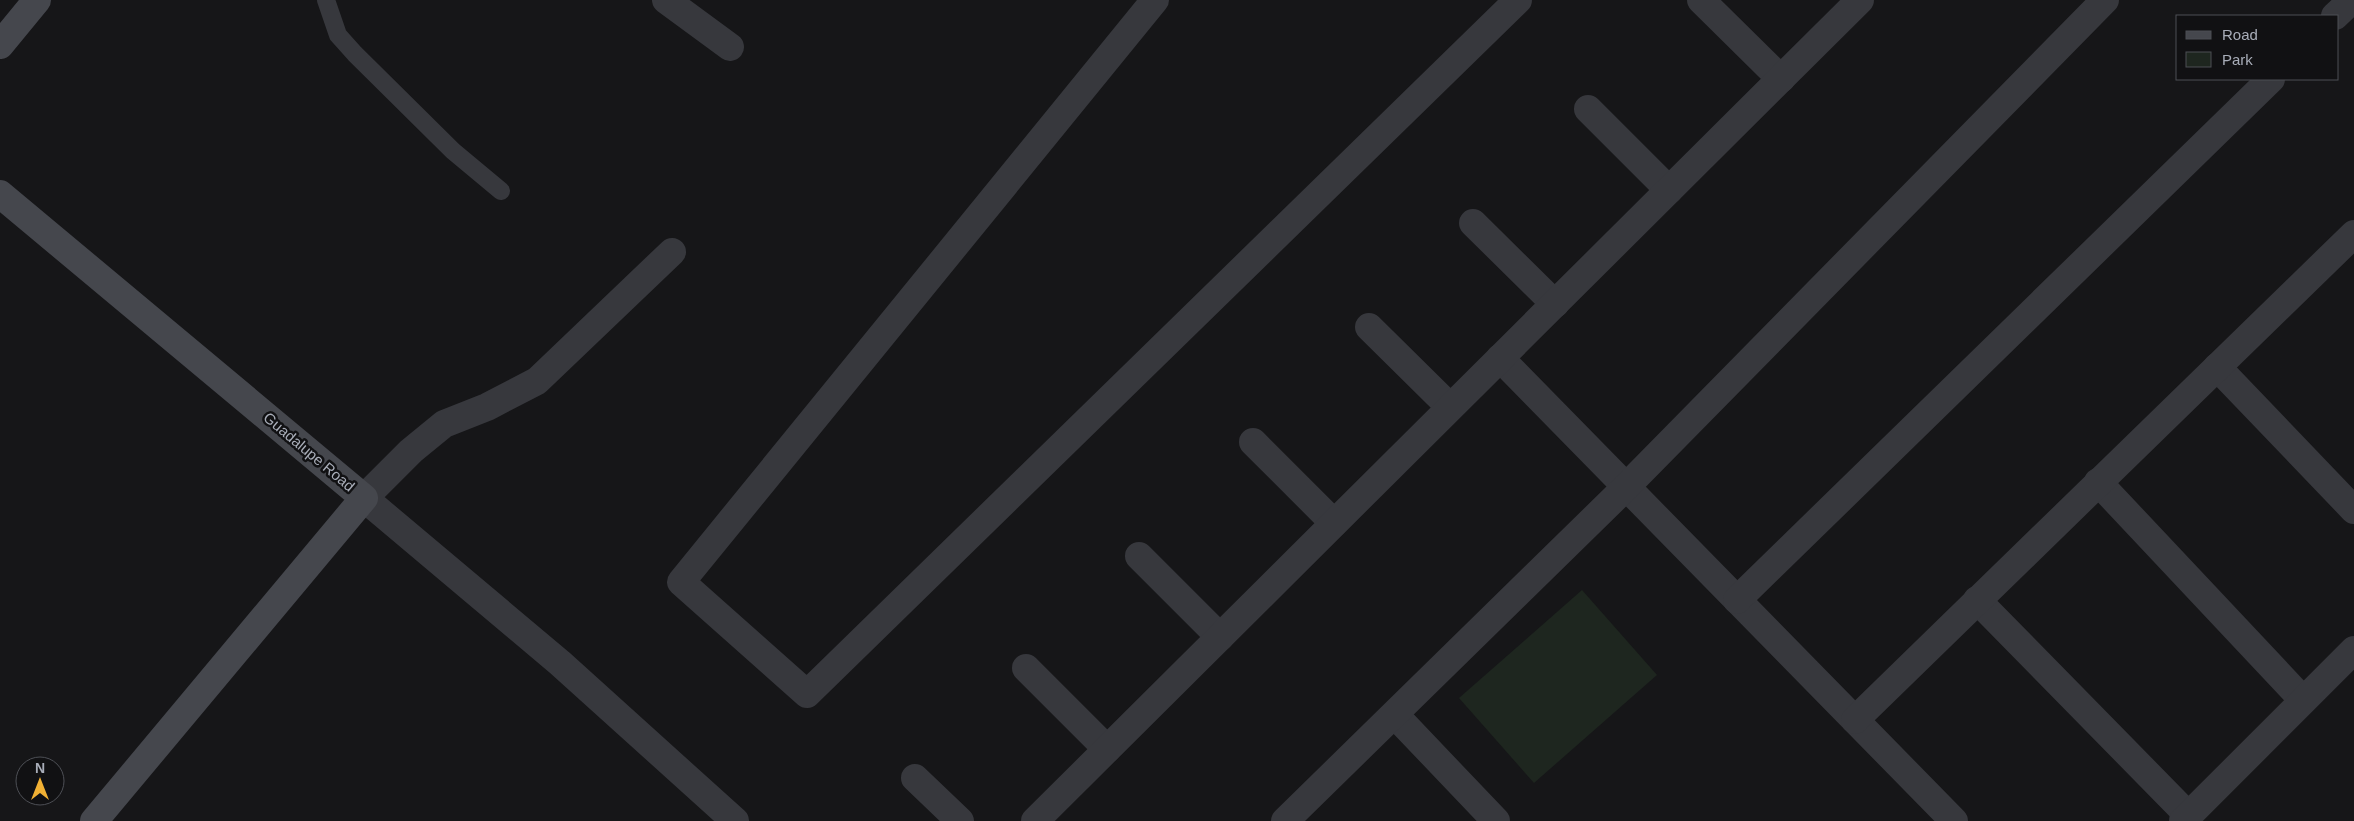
<svg xmlns="http://www.w3.org/2000/svg" width="2354" height="821" font-family="Arial,sans-serif">
  <rect width="100%" height="100%" fill="#161618"/>
  <path fill="#1e261f" d="M1582,590l75,85 -123,108 -75,-85z"/>
  <g fill="none" stroke-linecap="round" stroke-linejoin="round">
    <path stroke="#37383d" stroke-width="18" d="M326,0l12,35 17,19 98,97 48,40"/>
    <g stroke="#37383d" stroke-width="28">
      <path d="M666,0l64,47"/>
      <path d="M1155,0l-474,582 126,112 711,-694"/>
      <path d="M1701,0l80,79"/>
      <path d="M2335,16l17,-16"/>
      <path d="M1588,109l81,81"/>
      <path d="M1473,223l82,81"/>
      <path d="M672,252l-135,129 -50,26 -43,17 -33,27 -47,47 196,165 175,158"/>
      <path d="M1369,327l81,80"/>
      <path d="M1500,358l454,463"/>
      <path d="M2217,367l137,143"/>
      <path d="M1253,442l81,81"/>
      <path d="M2098,482l205,218"/>
      <path d="M1139,556l81,81"/>
      <path d="M1737,600l534,-521"/>
      <path d="M1977,600l211,215"/>
      <path d="M1026,668l81,81"/>
      <path d="M1395,715l101,106"/>
      <path d="M1855,720l499,-486"/>
      <path d="M915,778l45,43"/>
      <path d="M1035,821l825,-821"/>
      <path d="M1285,821l341,-334 479,-487"/>
      <path d="M2183,821l171,-171"/>
    </g>
    <g stroke="#45474d" stroke-width="28">
      <path d="M0,45l37,-45"/>
      <path d="M0,194l364,304 -270,323"/>
    </g>
  </g>
  <g text-anchor="middle" stroke-width="5" stroke-linejoin="round" paint-order="stroke">
    <g font-size="15" fill="#a8adb8" stroke="#111113">
      <text transform="translate(309 452) rotate(40)" y="5">Guadalupe Road</text>
    </g>
  </g>
  <rect x="2176" y="15" width="162" height="65" fill="#111113" stroke="#4d4f55"/>
  <rect x="2186" y="31" width="25" height="8" fill="#45474d" stroke="#4d4f55"/>
  <text x="2222" y="40" font-size="15" fill="#a8adb8">Road</text>
  <rect x="2186" y="52" width="25" height="15" fill="#1e261f" stroke="#4d4f55"/>
  <text x="2222" y="65" font-size="15" fill="#a8adb8">Park</text>
  <g transform="translate(40 781)"><circle r="24" fill="#111113" stroke="#4d4f55"/>
  <path d="M0-4L9 19L0 12L-9 19Z" fill="#f2b134"/>
  <text y="-8" font-size="14" font-weight="bold" text-anchor="middle" fill="#a8adb8">N</text>
  </g>
</svg>
